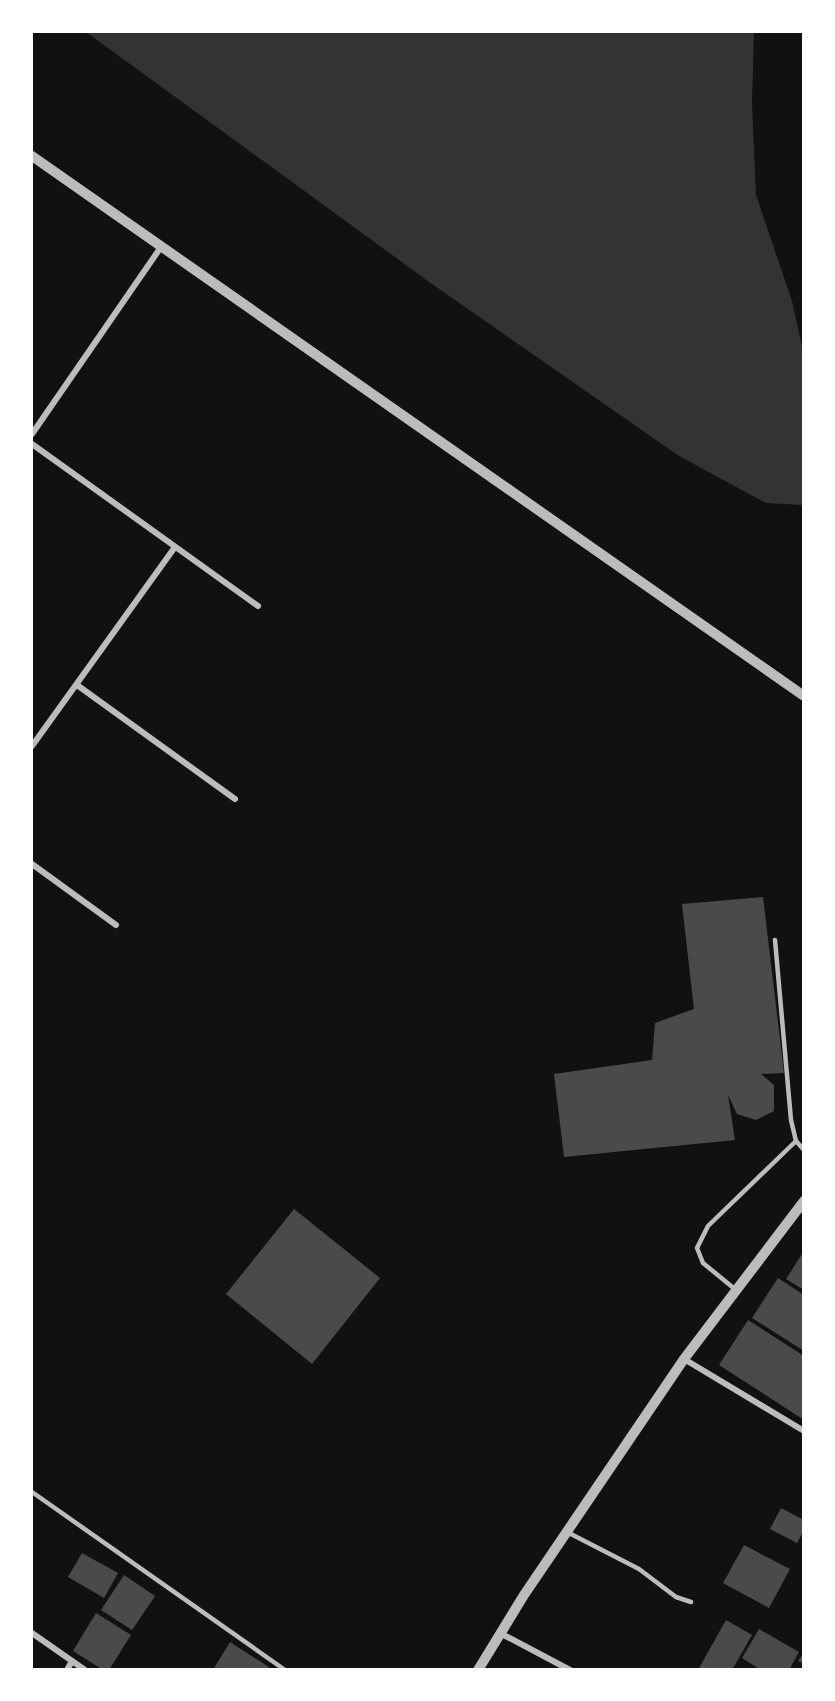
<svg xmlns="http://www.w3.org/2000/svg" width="835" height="1701" font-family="'Public Sans',sans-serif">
  <rect width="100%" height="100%" fill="#111"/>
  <path fill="#333" d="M86,32h668l-2,71 4,92 36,106 11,50v154l-37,-2 -87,-47 -247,-172z"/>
  <g fill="#4a4a4a">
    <path d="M763,897l21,176 -23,1 13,11v26l-18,9 -19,-6 -9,-19 7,45 -171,17 -10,-83 98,-14 3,-37 39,-14 -12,-105z"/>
    <path d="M294,1209l86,69 -68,86 -86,-70z"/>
    <path d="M804,1251v39l-18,-11z"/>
    <path d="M778,1278l26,17v56l-52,-33z"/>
    <path d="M748,1320l56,36v64l-85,-55z"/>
    <path d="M781,1508l23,12v10l-7,13 -27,-14z"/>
    <path d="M744,1545l46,24 -21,39 -46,-25z"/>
    <path d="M82,1553l36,20 -14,25 -36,-21z"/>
    <path d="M124,1575l31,21 -23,34 -31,-20z"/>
    <path d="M96,1613l35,22 -22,35h-6l-30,-19z"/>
    <path d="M726,1620l26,15 -20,35h-34z"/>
    <path d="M759,1629l40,23 -10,18h-28l-19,-12z"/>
    <path d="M230,1642l39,25 -1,3h-55z"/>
    <path d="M804,1652v12l-6,-3z"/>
  </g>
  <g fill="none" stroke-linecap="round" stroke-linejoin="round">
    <g stroke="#bcbcbc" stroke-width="4.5">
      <path d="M775,940l16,180 5,21 8,9"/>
      <path d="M736,1290l-33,-27 -6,-15 11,-22 88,-85"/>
      <path d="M32,1492l253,178"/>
      <path d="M567,1532l72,37 37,28 15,5"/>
    </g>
    <g stroke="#bcbcbc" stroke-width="6">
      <path d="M32,434l129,-187"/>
      <path d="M32,444l226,162"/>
      <path d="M77,685l158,114"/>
      <path d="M32,746l143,-199"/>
      <path d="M32,864l84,61"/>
      <path d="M684,1359l120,72"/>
      <path d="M32,1633l53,37"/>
      <path d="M500,1633l70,37"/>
      <path d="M67,1670l5,-9"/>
    </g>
    <g stroke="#bcbcbc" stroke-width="10">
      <path d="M32,156l772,540"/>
      <path d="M478,1670l46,-75 160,-236 120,-158"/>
    </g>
  </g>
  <rect width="835" height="1701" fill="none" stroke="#ffffff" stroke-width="66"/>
</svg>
